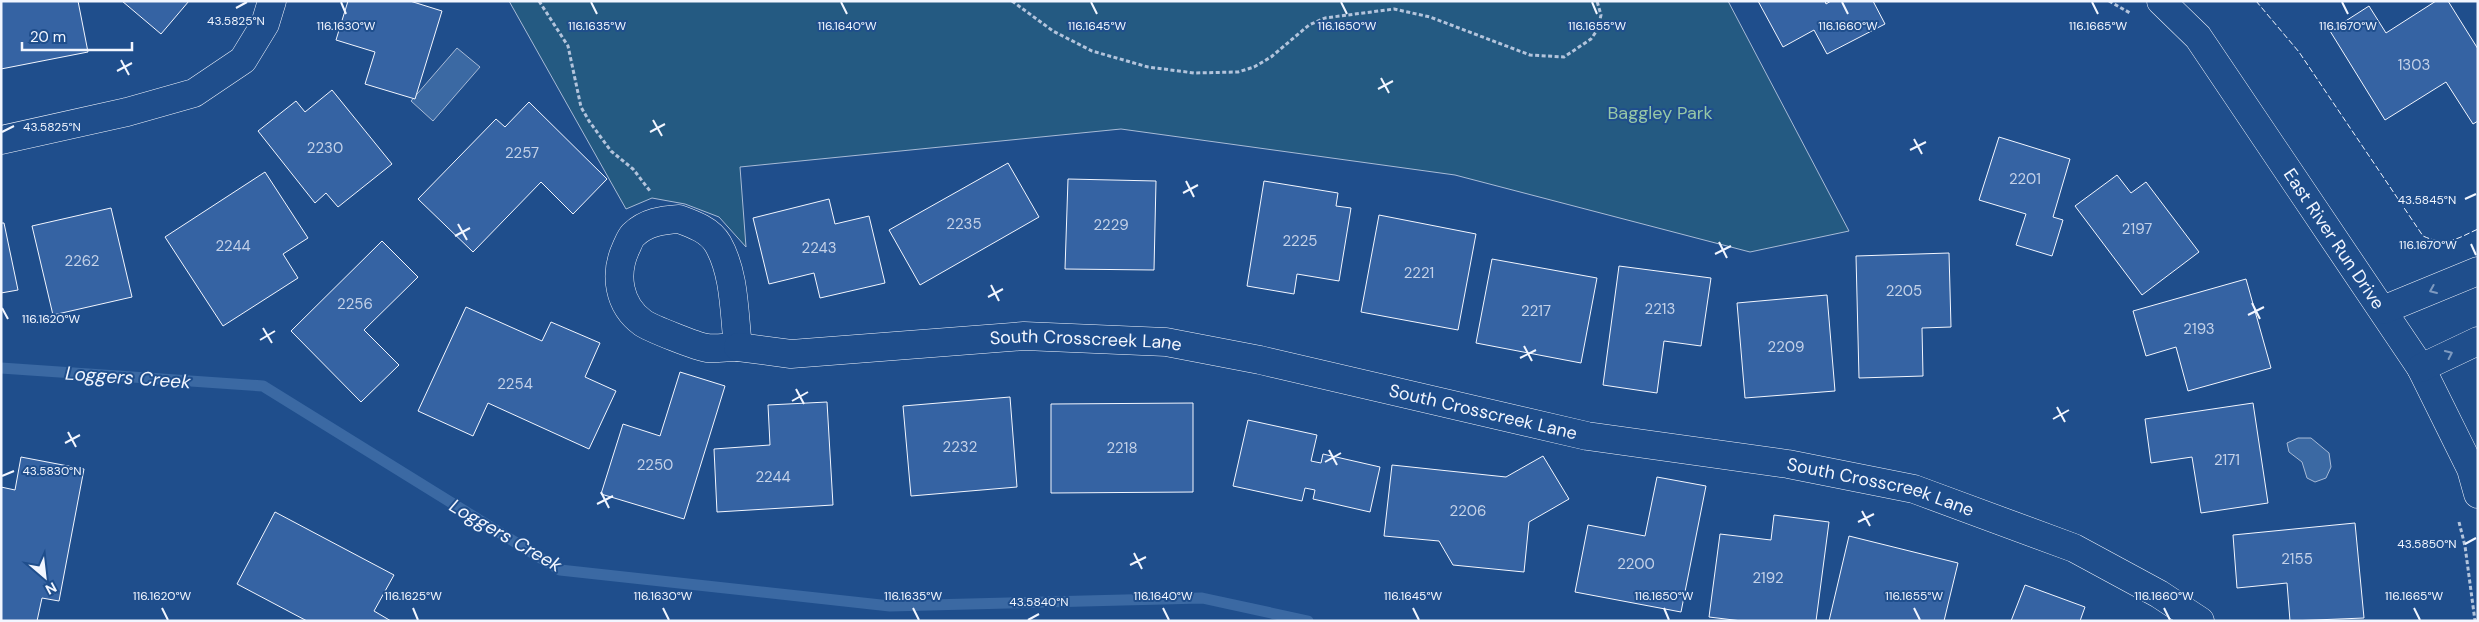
<svg xmlns="http://www.w3.org/2000/svg" width="2479" height="622" font-family="'DM Sans',sans-serif">
  <rect width="100%" height="100%" fill="#1f4e8c"/>
  <path fill="#245a82" stroke="#a8bbd7" d="M509,1h1219l121,230 -99,21 -295,-77 -334,-46 -381,38 6,80 -27,-30 -34,-13 -33,-6 -26,11z"/>
  <g fill="#3b69a3" stroke="#a8bbd7">
    <path d="M457,48l23,19 -47,54 -22,-20z"/>
    <path d="M2298,438h13l18,15 2,14 -5,11 -11,4 -8,-4 -5,-16 -13,-10 -2,-9z"/>
  </g>
  <g fill="none" stroke-linecap="round" stroke-linejoin="round">
    <path stroke="#3b69a3" stroke-width="11" d="M1,368l262,18 297,184 330,36 312,-8 106,23"/>
  </g>
  <g fill="#3563a3" stroke="#f2f6ff">
    <path d="M1,1h77l10,51 -87,17z"/>
    <path d="M122,1h67l-28,33z"/>
    <path d="M348,1h62l32,10 -27,88 -50,-15 10,-32 -39,-12z"/>
    <path d="M1758,1h67l1,3 5,-3h42l12,23 -58,30 -13,-24 -31,17z"/>
    <path d="M2436,1h12l30,48v72l-5,3 -27,-42 -61,38 -55,-89 39,-25 17,27z"/>
    <path d="M332,90l60,74 -54,43 -12,-14 -11,10 -57,-72 38,-30 9,11z"/>
    <path d="M529,102l78,77 -34,35 -32,-32 -68,70 -55,-53 78,-80 9,8z"/>
    <path d="M1999,137l71,22 -17,58 10,3 -11,36 -36,-11 10,-31 -47,-14z"/>
    <path d="M1008,163l31,54 -119,68 -31,-55z"/>
    <path d="M265,172l43,66 -25,16 15,24 -75,48 -58,-89z"/>
    <path d="M2117,175l14,18 15,-11 53,70 -57,43 -67,-89z"/>
    <path d="M1068,179l88,2 -2,89 -89,-1z"/>
    <path d="M1264,181l74,12 -2,13 15,2 -12,73 -42,-7 -3,20 -47,-8z"/>
    <path d="M829,199l6,25 34,-8 16,67 -65,15 -6,-25 -45,11 -16,-66z"/>
    <path d="M111,208l21,89 -79,18 -21,-89z"/>
    <path d="M1379,215l97,19 -18,96 -97,-18z"/>
    <path d="M1,223h3l14,67 -17,3z"/>
    <path d="M382,241l36,36 -54,53 35,35 -38,37 -70,-71z"/>
    <path d="M1949,253l2,74 -29,1 1,48 -64,2 -3,-122z"/>
    <path d="M1492,259l105,19 -16,85 -105,-20z"/>
    <path d="M1619,266l92,12 -10,68 -37,-5 -7,52 -54,-8z"/>
    <path d="M2246,279l25,89 -83,23 -12,-44 -30,9 -13,-45z"/>
    <path d="M1827,295l8,96 -90,7 -8,-95z"/>
    <path d="M466,307l76,34 9,-19 49,21 -15,34 31,14 -27,58 -101,-46 -15,33 -55,-25z"/>
    <path d="M680,372l45,14 -41,133 -83,-25 22,-70 37,12z"/>
    <path d="M1010,397l7,90 -106,9 -8,-90z"/>
    <path d="M827,402l6,103 -116,7 -3,-63 56,-4 -2,-40z"/>
    <path d="M1193,403v89l-142,1v-89z"/>
    <path d="M2253,403l15,100 -67,10 -9,-56 -41,6 -6,-44z"/>
    <path d="M1248,420l69,15 -6,26 10,2 2,-9 57,13 -10,45 -57,-13 2,-9 -10,-2 -3,13 -69,-15z"/>
    <path d="M1543,456l26,43 -40,23 -5,50 -71,-7 -14,-24 -55,-5 8,-71 114,12z"/>
    <path d="M21,457l63,12 -25,132 -17,-3 -5,23h-36v-134l14,3z"/>
    <path d="M1657,477l49,9 -25,126 -106,-20 13,-67 57,11z"/>
    <path d="M275,512l119,63 -20,36 17,10h-84l-70,-37z"/>
    <path d="M1774,515l55,7 -13,99h-74l-33,-4 11,-83 51,6z"/>
    <path d="M2355,523l9,95 -74,3 -3,-38 -50,5 -4,-53z"/>
    <path d="M1849,536l109,27 -14,58h-115z"/>
    <path d="M2025,585l60,22 -5,14h-69z"/>
  </g>
  <g fill="none" stroke-linecap="round" stroke-linejoin="round">
    <defs>
      <g id="street">
        <path id="s1" d="M2161,1l37,36 223,331 50,101 7,25"/>
        <path d="M1,140l126,-28 67,-19 49,-33 22,-36 7,-23"/>
        <path d="M679,219c14,5 31,11 39,25 17,30 16,69 20,103 -10,0 -21,2 -31,1 -9,-1 -57,-20 -64,-25 -25,-18 -29,-49 -17,-75 2,-4 4,-10 7,-13 13,-13 30,-15 46,-16z"/>
        <path d="M2383,310l95,-39"/>
        <path id="s2" d="M738,347l53,7 233,-18 142,6 94,18 327,76 201,28 126,25 160,59 85,46 41,27"/>
        <path d="M2421,368l57,-27"/>
      </g>
    </defs>
    <use href="#street" stroke="#f2f6ff" stroke-width="29"/>
    <g stroke="#b3c4dc" stroke-width="3" stroke-dasharray="4 2.5" stroke-linecap="butt">
      <path d="M539,1l29,45 13,61 8,14 22,30 22,18 17,22"/>
      <path d="M1012,1l41,30 39,20 56,16 46,6 44,-1 16,-5 17,-10 38,-32 16,-7 69,-9 36,8 100,38 34,2 27,-18 7,-10 3,-14 -4,-14"/>
      <path d="M2109,1l21,12"/>
      <path d="M2459,522l6,24 10,75"/>
    </g>
    <use href="#street" stroke="#1f4e8c" stroke-width="28"/>
    <path stroke="#f2f6ff" stroke-width="1" stroke-dasharray="6 2.5" stroke-linecap="butt" d="M2256,1l43,51 124,184c24,11 33,3 55,-7"/>
  </g>
  <defs><path id="oneway-chevron" d="M-2-3.5L2.5 0L-2 3.5" fill="none" stroke-width="1.6" stroke-linecap="round" stroke-linejoin="round" transform="scale(1.25)"/></defs>
  <g stroke="#7e9ac0">
    <use href="#oneway-chevron" transform="translate(2433 290) rotate(157)"/>
    <use href="#oneway-chevron" transform="translate(2449 354) rotate(-25)"/>
  </g>
  <path fill="none" stroke="#f2f6ff" stroke-width="2" d="M341,2l5,12M591,2l6,12M841,2l6,12M1091,2l6,12M1341,2l6,12M1592,2l5,12M1842,2l6,12M2092,2l6,12M2342,2l6,12M236,8l11,-6M121,60l8,15M117,71l15,-8M1381,78l8,15M1378,89l15,-8M653,120l9,16M2,132l12,-6M650,132l15,-8M1914,139l8,15M1910,150l16,-8M1186,181l8,16M1183,193l15,-8M2465,199l11,-5M458,224l9,16M455,236l15,-8M1719,242l8,16M2471,244l5,11M1715,254l16,-8M991,285l8,16M988,297l15,-8M2252,303l8,16M2,308l6,11M2248,315l16,-8M263,328l9,15M260,340l15,-9M1524,346l8,15M1520,358l16,-8M796,389l8,15M792,401l16,-9M2057,407l8,15M2053,419l16,-9M68,432l8,15M65,443l15,-8M1329,450l8,15M1325,462l16,-9M2,476l12,-5M601,492l8,16M597,504l16,-8M1862,511l8,15M1858,522l16,-8M2465,544l11,-6M1134,553l8,16M1130,565l16,-8M162,608l6,12M413,608l5,12M663,608l6,12M913,608l6,12M1163,608l6,12M1413,608l6,12M1664,608l5,12M1914,608l6,12M2164,608l6,12M2414,608l6,12M1028,620l11,-6"/>
  <g text-anchor="middle" stroke-width="4" stroke-linejoin="round" paint-order="stroke">
    <g font-size="15" fill="#c3d1e8">
      <text x="2414" y="70">1303</text>
      <text x="325" y="153">2230</text>
      <text x="522" y="158">2257</text>
      <text x="2025" y="184">2201</text>
      <text x="964" y="229">2235</text>
      <text x="1111" y="230">2229</text>
      <text x="2137" y="234">2197</text>
      <text x="1300" y="246">2225</text>
      <text x="233" y="251">2244</text>
      <text x="819" y="253">2243</text>
      <text x="82" y="266">2262</text>
      <text x="1419" y="278">2221</text>
      <text x="1904" y="296">2205</text>
      <text x="355" y="309">2256</text>
      <text x="1660" y="314">2213</text>
      <text x="1536" y="316">2217</text>
      <text x="2199" y="334">2193</text>
      <text x="1786" y="352">2209</text>
      <text x="515" y="389">2254</text>
      <text x="960" y="452">2232</text>
      <text x="1122" y="453">2218</text>
      <text x="2227" y="465">2171</text>
      <text x="655" y="470">2250</text>
      <text x="773" y="482">2244</text>
      <text x="1468" y="516">2206</text>
      <text x="2297" y="564">2155</text>
      <text x="1636" y="569">2200</text>
      <text x="1768" y="583">2192</text>
    </g>
    <g font-size="18" fill="#97c8a6" stroke="#1f4e8c">
      <text x="1660" y="119">Baggley Park</text>
    </g>
    <g font-size="18" fill="#f2f6ff" stroke="#1f4e8c">
      <text dy="6" stroke="none"><textPath href="#s1" startOffset="295">East River Run Drive</textPath></text>
      <text dy="6" stroke="none"><textPath href="#s2" startOffset="349">South Crosscreek Lane</textPath></text>
      <text dy="6" stroke="none"><textPath href="#s2" startOffset="754">South Crosscreek Lane</textPath></text>
      <text dy="6" stroke="none"><textPath href="#s2" startOffset="1159">South Crosscreek Lane</textPath></text>
    </g>
    <g font-size="19" font-style="italic" fill="#f2f6ff" stroke="#1f4e8c">
      <text transform="translate(128 377) rotate(4)" y="7">Loggers Creek</text>
      <text transform="translate(506 535) rotate(30)" y="7">Loggers Creek</text>
    </g>
  </g>
  <g font-size="12" text-anchor="middle" fill="#f2f6ff" stroke="#1f4e8c" stroke-width="4" stroke-linejoin="round" paint-order="stroke">
    <text x="236" y="25">43.5825°N</text>
    <text x="346" y="30">116.1630°W</text>
    <text x="847" y="30">116.1640°W</text>
    <text x="1097" y="30">116.1645°W</text>
    <text x="1347" y="30">116.1650°W</text>
    <text x="1597" y="30">116.1655°W</text>
    <text x="1848" y="30">116.1660°W</text>
    <text x="2348" y="30">116.1670°W</text>
    <text x="597" y="30">116.1635°W</text>
    <text x="2098" y="30">116.1665°W</text>
    <text x="52" y="131">43.5825°N</text>
    <text x="2427" y="204">43.5845°N</text>
    <text x="2428" y="249">116.1670°W</text>
    <text x="51" y="323">116.1620°W</text>
    <text x="52" y="475">43.5830°N</text>
    <text x="2427" y="548">43.5850°N</text>
    <text x="162" y="600">116.1620°W</text>
    <text x="413" y="600">116.1625°W</text>
    <text x="663" y="600">116.1630°W</text>
    <text x="913" y="600">116.1635°W</text>
    <text x="1163" y="600">116.1640°W</text>
    <text x="1413" y="600">116.1645°W</text>
    <text x="1664" y="600">116.1650°W</text>
    <text x="1914" y="600">116.1655°W</text>
    <text x="2164" y="600">116.1660°W</text>
    <text x="2414" y="600">116.1665°W</text>
    <text x="1039" y="606">43.5840°N</text>
  </g>
  <rect width="2479" height="622" fill="none" stroke="#f2f6ff" stroke-width="5"/>
  <g transform="translate(45 577) rotate(152)" stroke="#1f4e8c" stroke-width="4" paint-order="stroke">
  <path d="M0-4L9 19L0 12L-9 19Z" fill="#f2f6ff"/>
  <text y="-8" font-size="14" font-weight="bold" text-anchor="middle" fill="#f2f6ff">N</text>
  </g>
  <path d="M22 42v8h110v-8" fill="none" stroke="#f2f6ff" stroke-width="2.5"/>
  <text x="30" y="42" font-size="15" fill="#f2f6ff" stroke="#1f4e8c" stroke-width="4" paint-order="stroke">20 m</text>
</svg>
